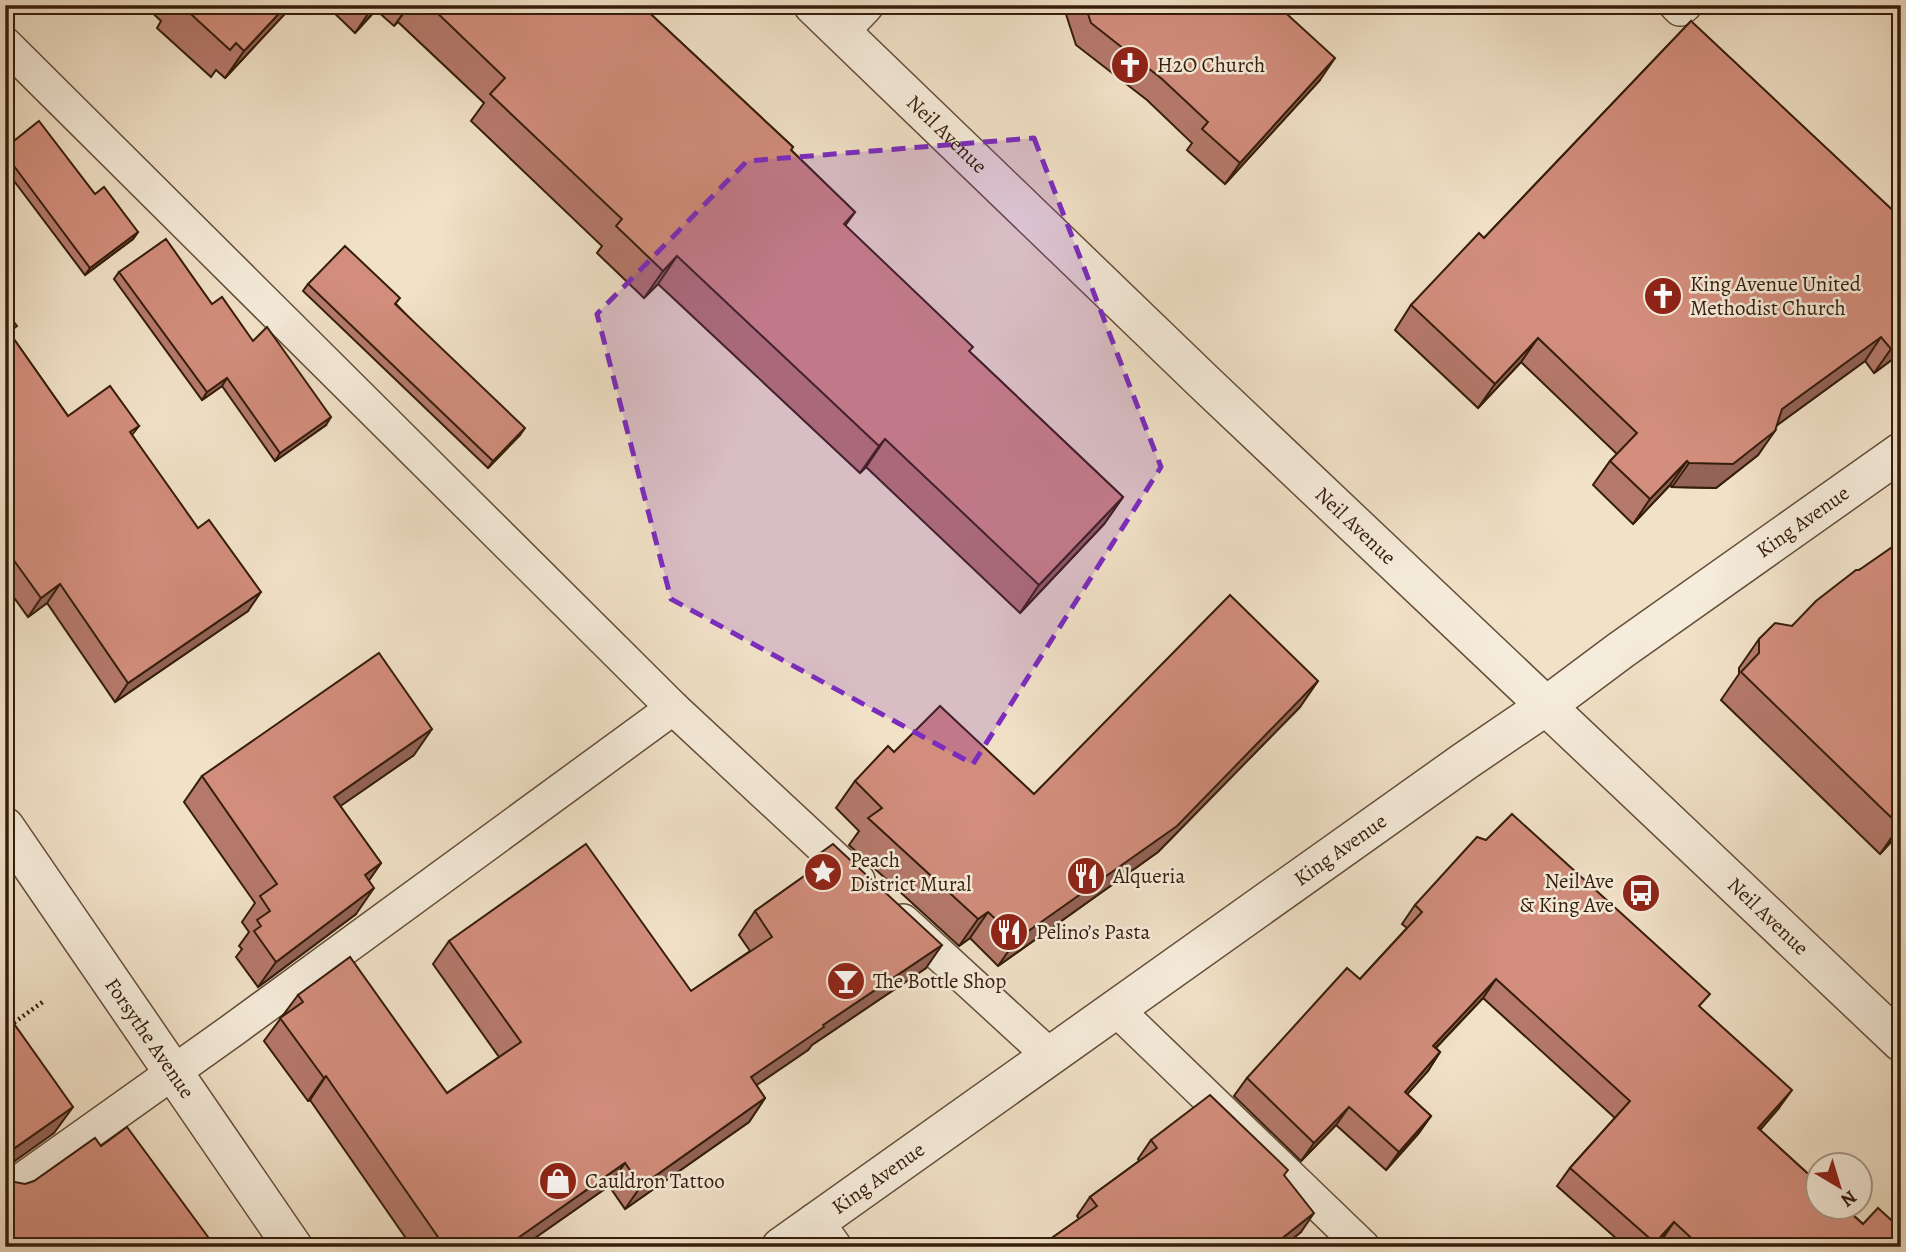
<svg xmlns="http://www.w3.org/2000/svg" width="1906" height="1252" font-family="Alegreya,serif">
  <rect width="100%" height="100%" fill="#f1e1c7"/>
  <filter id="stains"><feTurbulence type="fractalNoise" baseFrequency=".00286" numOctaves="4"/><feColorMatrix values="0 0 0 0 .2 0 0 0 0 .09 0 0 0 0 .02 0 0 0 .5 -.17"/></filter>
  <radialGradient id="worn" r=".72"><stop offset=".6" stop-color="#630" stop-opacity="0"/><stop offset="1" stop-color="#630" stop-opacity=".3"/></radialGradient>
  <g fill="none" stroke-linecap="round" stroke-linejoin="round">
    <defs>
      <g id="service">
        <path d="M1676,5l4,4 5,-4"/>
        <path d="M5,44l668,664 185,172"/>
        <path d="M903,921l146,134"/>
        <path d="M1117,1010l246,237"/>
        <path d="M5,1192l229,-163 439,-321"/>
      </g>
      <g id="minor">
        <path d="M840,30l24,-25"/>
        <path id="s1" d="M5,827l288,420"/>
        <path d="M815,1223l17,24"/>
      </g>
      <g id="tertiary">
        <path id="s2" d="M813,5l392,378 696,659"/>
        <path id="s3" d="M781,1247l684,-486 81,-55 75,-56 280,-198"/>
      </g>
    </defs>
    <use href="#service" stroke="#644e3a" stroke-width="36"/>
    <use href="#minor" stroke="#644e3a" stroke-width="41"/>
    <use href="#tertiary" stroke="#644e3a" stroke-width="41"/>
    <path stroke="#351d0b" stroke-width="4.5" stroke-dasharray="2 3.5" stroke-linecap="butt" d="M5,1029l39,-28"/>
    <use href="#service" stroke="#f6ecdb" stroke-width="33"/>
    <use href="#minor" stroke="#f6ecdb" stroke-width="38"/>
    <use href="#tertiary" stroke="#f6ecdb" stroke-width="38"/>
  </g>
  <g fill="#b5796b" stroke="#351d0b" stroke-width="2">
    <path d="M144,5h149l-68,73 -9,-8 -5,7 -54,-49 4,-7z"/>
    <path d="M326,5h315l152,142 -2,3 64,62 -10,14 125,126 153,145 -19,27 -84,89 -154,-146 -6,6 -202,-189 -14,14 -47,-45 5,-7 -131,-125 13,-18 -86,-81 -4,4 -18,-16 -21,23z"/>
    <path d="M1063,5h214l43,75 -95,104 -38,-34 5,-7 -45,-43 -71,-55z"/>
    <path d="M1691,21l210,332 -27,20 -9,-12 -88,64 -19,30 -42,33 -44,-1 -2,-2 -37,39 -40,-39 17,-24 7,-7 -96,-92 -43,46 -83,-78 16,-25 73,-67z"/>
    <path d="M5,148l90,46 43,38 -5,7 -48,36 -80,-106z"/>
    <path d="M119,272l93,32 41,37 73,84 -51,36 -53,-75 -20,14 -88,-121z"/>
    <path d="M308,284l88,20 124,131 -32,33 -185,-177z"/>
    <path d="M5,310l6,25 57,81 71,10 -7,9 116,176 -133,91 -68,-99 -19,14 -23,-32z"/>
    <path d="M1859,570l42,261 -21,23 -159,-154 18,-26v-6l20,-29 33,-13z"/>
    <path d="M1300,707l-142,145 -160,114 -28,-28 -11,8 -110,-101 10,-14 -23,-23 19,-27 39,-29 140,42z"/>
    <path d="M414,755l-74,51 41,57 -12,17 -13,34 -98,73 -22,-30 6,-8 -3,-3 10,-14 -7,-10 13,-19 -71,-101 18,-26z"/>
    <path d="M819,854l107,114 -114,77 -4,5 -52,35 9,13 -16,24 -124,87 -16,-23 -87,61h-110l-102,-147 -2,1 -44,-60 34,-46 149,98 52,-36 -66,-93 16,-23 242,50 59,-40 -11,-16 16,-24 48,-34z"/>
    <path d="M1415,905l286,103 78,100 -19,22 103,94 38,23h-233l-7,-6 -6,6h-29l-69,-61 13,-18 45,-50 -132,-120 -47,50 4,4 -12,19 -21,23 24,22 -13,18 -32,36 -50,-45 -35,36 -67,-65 13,-18 113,-99 47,-51 -5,-4z"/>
    <path d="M1151,1140l133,35 17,57 -19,15h-243l40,-28 -2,-3 13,-19 49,-36 -1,-2z"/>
  </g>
  <g fill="#936357" stroke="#351d0b" stroke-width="2">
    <path d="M287,5h6l-68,73 19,-27z"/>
    <path d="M374,5h6l-25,28z"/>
    <path d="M409,5h1l-16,21z"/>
    <path d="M1335,58l-15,22 -95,104 15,-21z"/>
    <path d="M138,232l-5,7 -48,36 5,-7z"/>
    <path d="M677,256l-19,28 -14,14 19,-27z"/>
    <path d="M1881,337l-16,24 -100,73 17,-25z"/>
    <path d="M1538,338l-17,24 -43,46 17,-24z"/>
    <path d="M1901,342v11l-27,20 17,-24z"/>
    <path d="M227,378l-5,8 -20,14 5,-8z"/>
    <path d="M331,417l-5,8 -51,36 5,-8z"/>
    <path d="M525,428l-5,7 -32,33 5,-7z"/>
    <path d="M1775,431l-17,24 -42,33 -44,-1 17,-24z"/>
    <path d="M885,439l-19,28 -6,6 19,-27z"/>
    <path d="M1687,461l-17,24 -37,39 17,-25z"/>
    <path d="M1123,497l-19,27 -84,89 19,-28z"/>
    <path d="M60,584l-13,19 -19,14 13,-19z"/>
    <path d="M261,592l-13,19 -133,91 13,-19z"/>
    <path d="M1318,681l-18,26 -142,145 -160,114 19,-27z"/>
    <path d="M432,729l-18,26 -98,68 18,-26z"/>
    <path d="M1901,824v7l-21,23z"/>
    <path d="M381,863l-18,26 2,-14z"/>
    <path d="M374,888l-18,26 -98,73 18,-25z"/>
    <path d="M988,912l-18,26 -11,8 19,-27z"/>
    <path d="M942,945l-16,23 -114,77 -4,5 -73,50 16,-23 72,-52z"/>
    <path d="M1496,979l-13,19 -63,66 13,-18z"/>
    <path d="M1440,1052l-12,19 -35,39 12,-18z"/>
    <path d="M326,1076l-16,24 -2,1 16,-23z"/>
    <path d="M1792,1090l-13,18 -34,39 13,-19z"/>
    <path d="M765,1098l-16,24 -124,87 16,-23z"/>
    <path d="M73,1107l-19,26 -49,35v-9l7,-9z"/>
    <path d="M1349,1107l-13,18 -35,36 13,-18z"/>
    <path d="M1431,1116l-13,18 -32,36 13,-18z"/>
    <path d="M625,1163l-16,23 -87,61h-17z"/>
    <path d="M1314,1213l-13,19 -19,15h-11z"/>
    <path d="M1674,1222l-13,19 -6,6h-2z"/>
  </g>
  <g fill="#d28d7c" stroke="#351d0b" stroke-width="2">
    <path d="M181,5h106l-43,46 -8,-8 -6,7z"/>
    <path d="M429,5h212l152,142 -2,3 64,62 -11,12 129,123 -4,4 154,146 -84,88 -154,-146 -6,7 -202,-190 -14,15 -47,-45 6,-7 -132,-125 15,-16z"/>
    <path d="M1085,5h192l58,53 -95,105 -38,-34 6,-7 -46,-43 -71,-56z"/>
    <path d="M1691,21l210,197v124l-10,7 -10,-12 -99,72 -7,22 -42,33 -44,-1 -2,-2 -37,38 -40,-38 27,-28 -99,-95 -43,46 -84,-79 68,-72 5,5z"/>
    <path d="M39,121l56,73 9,-7 34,45 -48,36 -85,-114v-6z"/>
    <path d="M166,239l46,65 10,-7 31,44 14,-14 64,90 -51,36 -53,-75 -20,14 -88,-120z"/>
    <path d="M345,246l55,52 -5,6 130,124 -32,33 -185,-177z"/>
    <path d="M5,310l12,16 -8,6 59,84 42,-30 29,40 -9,6 68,96 11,-8 52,72 -133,91 -68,-99 -19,14 -36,-50z"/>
    <path d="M1901,541v283l-1,2 -159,-154 18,-19v-14l16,-16 17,3 24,-25 40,-31h3z"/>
    <path d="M1230,595l88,86 -141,145 -160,113 -29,-27 -10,7 -110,-101 14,-10 -27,-27 33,-35 6,6 46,-46 94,88z"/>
    <path d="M379,653l53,76 -98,68 47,66 -16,12 9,13 -98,74 -22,-31 7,-5 -4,-6 13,-9 -10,-15 17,-12 -75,-108z"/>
    <path d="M1512,814l198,180 -11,12 93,84 -34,38 60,55v24h26l19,17 15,-16 23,21v18h-200l-27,-25 -19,21 -85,-75 60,-67 -134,-122 -63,67 7,6 -35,40 26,24 -32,36 -50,-45 -35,36 -67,-65 100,-110 13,11 62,-67 -7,-7 62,-68 9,3z"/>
    <path d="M586,844l105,147 81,-54 -17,-26 69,-49 -5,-8 14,-10 109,101 -119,80 1,2 -73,50 14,21 -124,88 -16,-23 -120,84h-60l-119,-171 -2,2 -44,-60 23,-16 -5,-7 52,-38 97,136 74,-51 -72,-101z"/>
    <path d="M5,1011l68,96 -61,43 -5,7 -2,6z"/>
    <path d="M1210,1095l78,75 -4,5 30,38 -43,34h-232l58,-41 -7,-9 67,-49 -6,-8z"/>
    <path d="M127,1127l84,114 -8,6h-198v-79l4,9 6,5 10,2 9,-3 61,-43 6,8z"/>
  </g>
  <path fill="#7b2cbf" fill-opacity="0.2" stroke="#7b2cbf" stroke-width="5" stroke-dasharray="14 9" stroke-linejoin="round" d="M1034,138l127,329 -188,297 -302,-165 -74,-285 150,-153z"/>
  <defs>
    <symbol id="church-disc" viewBox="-11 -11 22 22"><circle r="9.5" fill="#8f2418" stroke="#f6ecdb"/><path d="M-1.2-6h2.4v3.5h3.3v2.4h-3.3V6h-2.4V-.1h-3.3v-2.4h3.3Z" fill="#fff"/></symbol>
    <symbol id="sight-disc" viewBox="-11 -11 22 22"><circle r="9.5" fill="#8f2418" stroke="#f6ecdb"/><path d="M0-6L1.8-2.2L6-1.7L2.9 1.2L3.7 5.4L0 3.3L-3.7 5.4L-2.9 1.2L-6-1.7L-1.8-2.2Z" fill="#fff"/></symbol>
    <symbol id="restaurant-disc" viewBox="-11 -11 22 22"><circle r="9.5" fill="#8f2418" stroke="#f6ecdb"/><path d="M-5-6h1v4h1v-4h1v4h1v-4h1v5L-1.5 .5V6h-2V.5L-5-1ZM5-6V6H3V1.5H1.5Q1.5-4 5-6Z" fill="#fff"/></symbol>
    <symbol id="bus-disc" viewBox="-11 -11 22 22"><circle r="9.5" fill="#8f2418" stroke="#f6ecdb"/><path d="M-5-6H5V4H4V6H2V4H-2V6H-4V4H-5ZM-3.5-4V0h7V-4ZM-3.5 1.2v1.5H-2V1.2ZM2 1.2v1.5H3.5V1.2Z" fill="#fff"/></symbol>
    <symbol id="bar-disc" viewBox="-11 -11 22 22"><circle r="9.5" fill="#8f2418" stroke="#f6ecdb"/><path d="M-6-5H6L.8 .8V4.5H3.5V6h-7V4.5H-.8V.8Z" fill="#fff"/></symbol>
    <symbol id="shop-disc" viewBox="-11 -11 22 22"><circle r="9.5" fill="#8f2418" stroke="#f6ecdb"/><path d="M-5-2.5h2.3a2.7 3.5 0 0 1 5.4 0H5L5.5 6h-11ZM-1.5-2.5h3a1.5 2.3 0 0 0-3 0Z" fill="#fff"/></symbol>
  </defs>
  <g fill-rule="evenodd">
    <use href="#church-disc" x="1108" y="43" width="44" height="44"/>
    <use href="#church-disc" x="1641" y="274" width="44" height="44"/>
    <use href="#sight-disc" x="801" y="850" width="44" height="44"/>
    <use href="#restaurant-disc" x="1064" y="854" width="44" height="44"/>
    <use href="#bus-disc" x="1619" y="871" width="44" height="44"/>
    <use href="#restaurant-disc" x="987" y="910" width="44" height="44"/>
    <use href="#bar-disc" x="824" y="959" width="44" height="44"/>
    <use href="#shop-disc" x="536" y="1159" width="44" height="44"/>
  </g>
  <g text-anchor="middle" stroke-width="5" stroke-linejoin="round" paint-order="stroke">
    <g font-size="21" fill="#351d0b" stroke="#f6ecdb" text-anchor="start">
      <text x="1157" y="72">H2O Church</text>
      <text x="1690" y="291">King Avenue United<tspan x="1690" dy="24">Methodist Church</tspan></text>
      <text x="850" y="867">Peach<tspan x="850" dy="24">District Mural</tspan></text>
      <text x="1113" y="883">Alqueria</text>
      <text x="1614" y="888" text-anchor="end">Neil Ave<tspan x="1614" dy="24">&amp; King Ave</tspan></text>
      <text x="1036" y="939">Pelino’s Pasta</text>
      <text x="873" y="988">The Bottle Shop</text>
      <text x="585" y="1188">Cauldron Tattoo</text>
    </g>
    <g font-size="21" fill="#351d0b" stroke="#f6ecdb">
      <text dy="7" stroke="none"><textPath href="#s2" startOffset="186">Neil Avenue</textPath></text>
      <text dy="7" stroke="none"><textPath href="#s3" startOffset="1253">King Avenue</textPath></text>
      <text dy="7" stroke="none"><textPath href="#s2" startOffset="752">Neil Avenue</textPath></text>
      <text dy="7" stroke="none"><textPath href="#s3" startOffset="686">King Avenue</textPath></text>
      <text dy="7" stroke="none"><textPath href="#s2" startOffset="1320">Neil Avenue</textPath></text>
      <text dy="7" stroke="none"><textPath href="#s1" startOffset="256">Forsythe Avenue</textPath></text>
      <text dy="7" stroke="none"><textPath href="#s3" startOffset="119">King Avenue</textPath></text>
    </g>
  </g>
  <rect width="1906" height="1252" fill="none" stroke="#f1e1c7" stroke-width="28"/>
  <rect x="7" y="7" width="1892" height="1238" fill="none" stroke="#351d0b" stroke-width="3.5"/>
  <rect x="14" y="14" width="1878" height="1224" fill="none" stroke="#351d0b" stroke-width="2"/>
  <g transform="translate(1839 1186) rotate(142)"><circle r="33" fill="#f6ecdb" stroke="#a99988" stroke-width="2"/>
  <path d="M0-5L12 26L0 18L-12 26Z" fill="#8f2418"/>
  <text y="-10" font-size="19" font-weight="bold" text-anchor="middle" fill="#351d0b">N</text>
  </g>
  <rect width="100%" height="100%" filter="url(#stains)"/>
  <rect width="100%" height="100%" fill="url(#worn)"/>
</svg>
